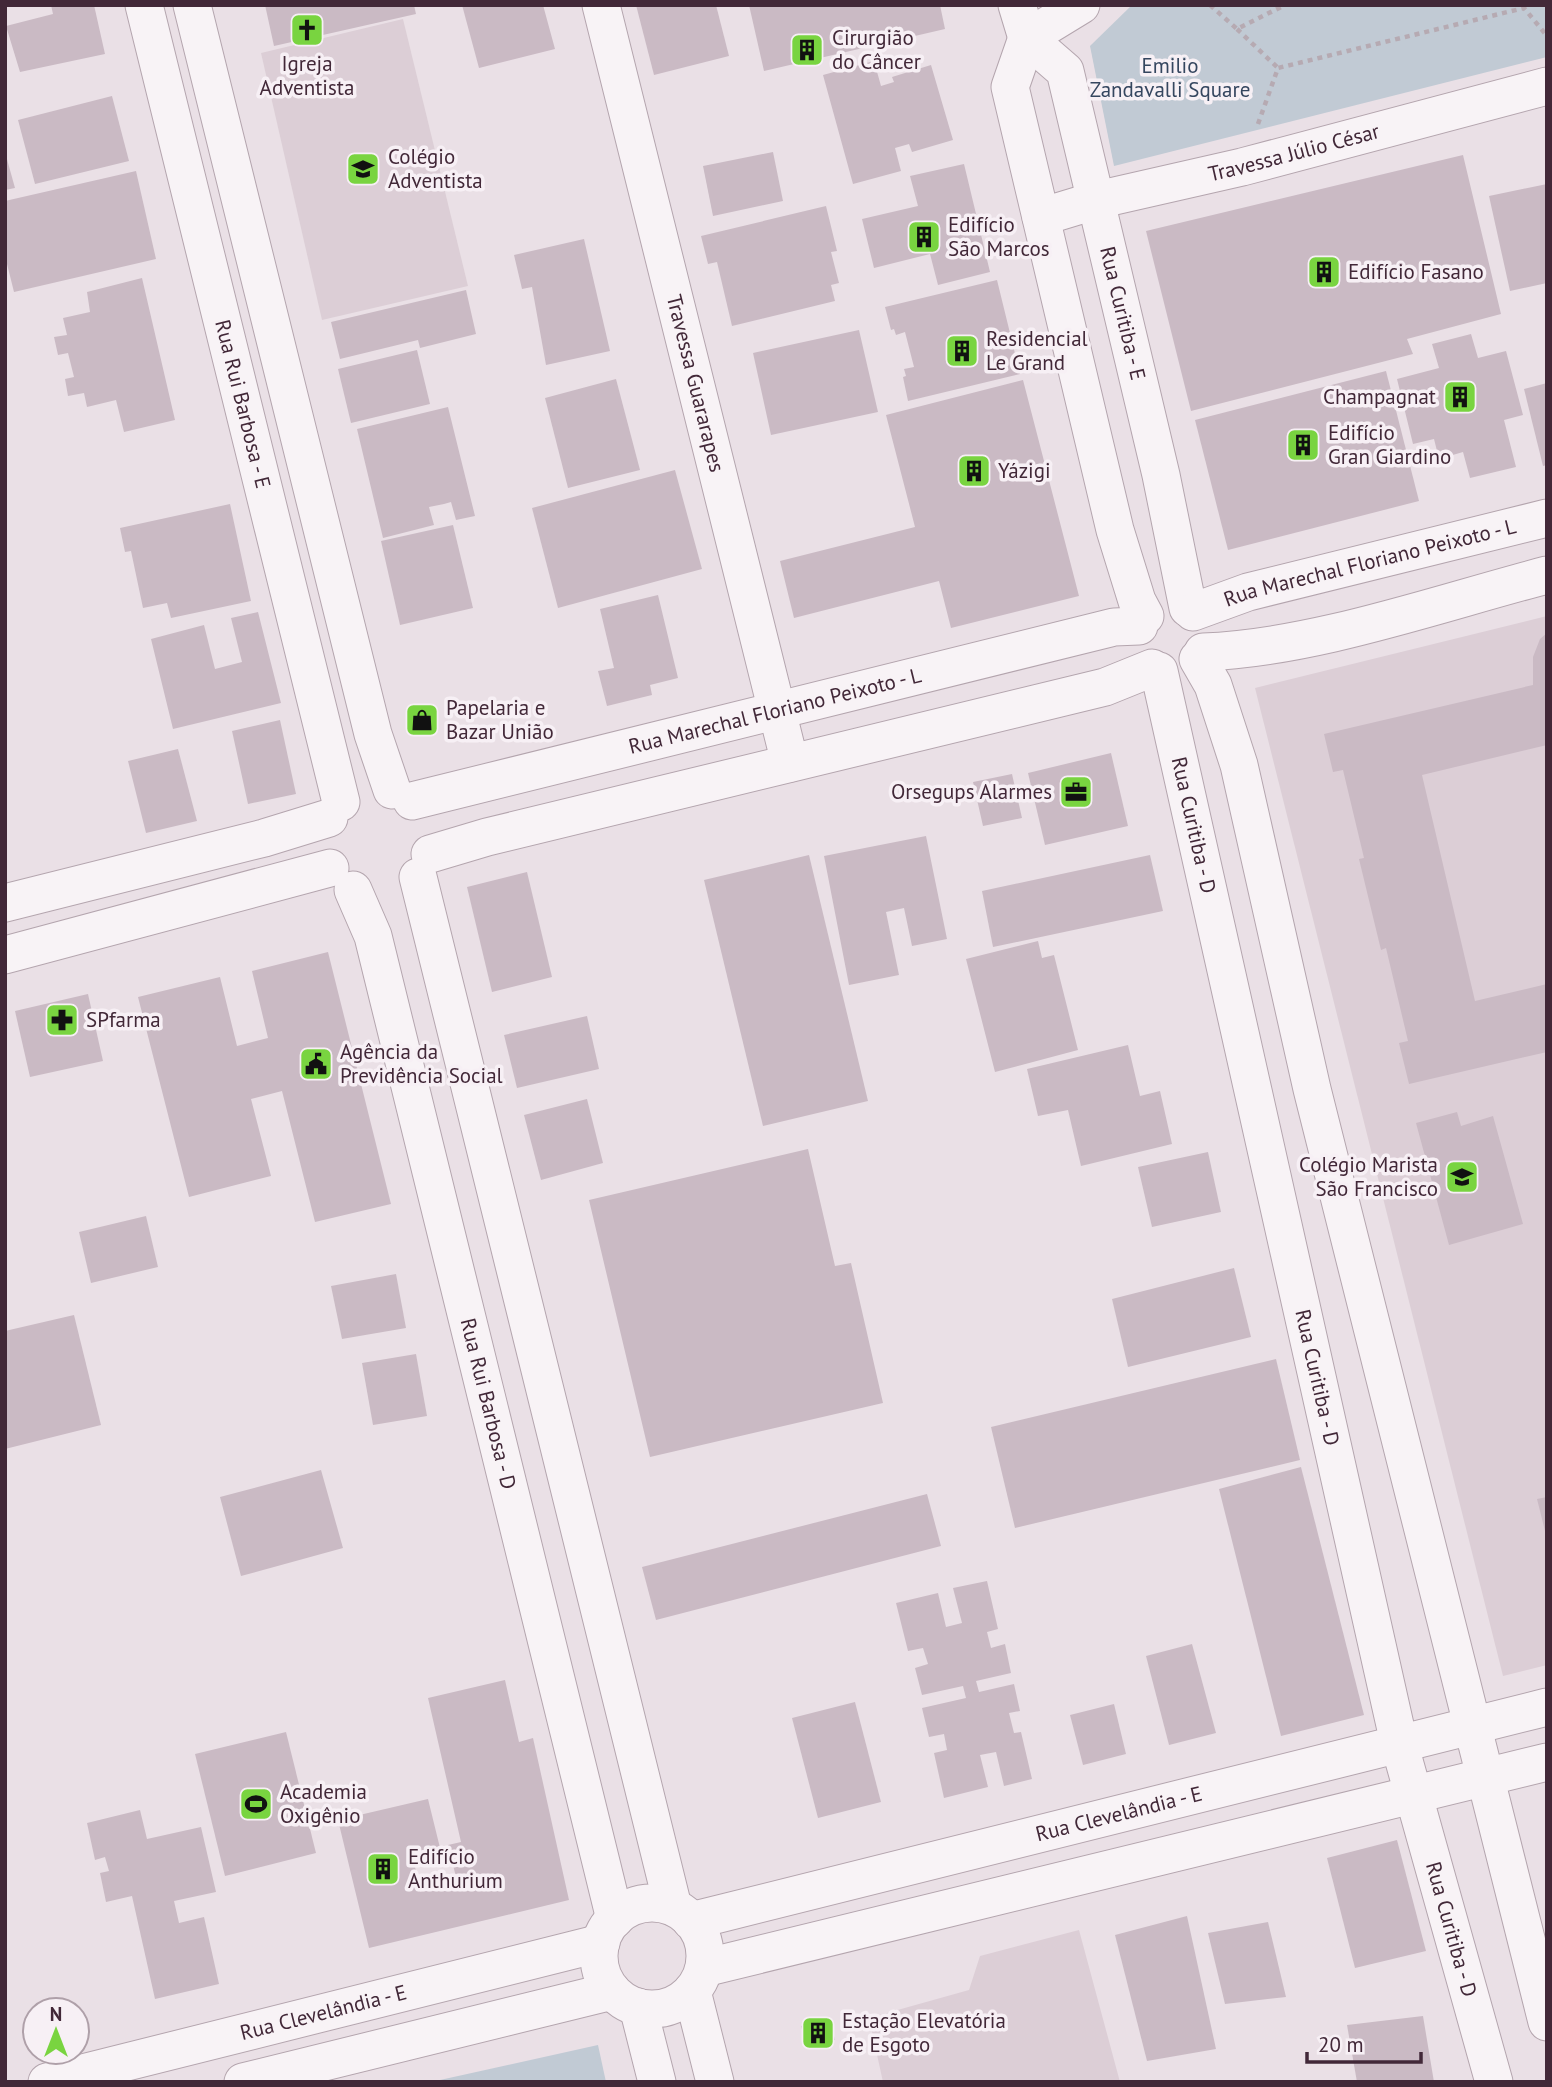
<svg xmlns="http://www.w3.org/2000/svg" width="1552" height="2087" font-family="'PT Sans',sans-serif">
  <rect width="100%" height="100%" fill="#eae0e6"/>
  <g fill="#dcced6">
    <path d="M403,19l65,267 -146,34 -61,-267z"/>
    <path d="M1547,616v1049l-44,11 -248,-988z"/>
    <path d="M1079,1930l41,152h-237l-14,-64 100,-28 11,-34z"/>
  </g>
  <g fill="#c1cad4">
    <path d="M1132,5h415v52l-433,109 -24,-120z"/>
    <path d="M598,2045l8,37h-175z"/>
  </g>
  <g fill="#cabac4">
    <path d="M51,5h43l11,49 -85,18 -14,-46 47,-12z"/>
    <path d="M265,5h149l2,9 -142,32z"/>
    <path d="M462,5h81l12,44 -76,19z"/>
    <path d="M636,5h80l13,51 -75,19z"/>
    <path d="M749,5h191l5,24 -181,42z"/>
    <path d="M874,61l7,25 13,-4 -2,-5 39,-12 22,75 -41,12 -3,-8 -14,4 6,23 -48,13 -30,-109z"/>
    <path d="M112,96l17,65 -94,23 -17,-64z"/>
    <path d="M5,152l10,36 -10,2z"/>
    <path d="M773,152l10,49 -70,15 -10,-50z"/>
    <path d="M1463,155l38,159 -94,25 6,15 -222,57 -45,-180z"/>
    <path d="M964,164l26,108 -52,13 -8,-31 -56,14 -12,-49 56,-13 -8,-30z"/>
    <path d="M136,171l20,88 -142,33 -9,-36v-55z"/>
    <path d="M1547,184v99l-37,8 -21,-95z"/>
    <path d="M826,206l11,45 -6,1 8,31 -8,2 4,16 -103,25 -15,-64 -9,2 -7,-28z"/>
    <path d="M584,239l26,112 -64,14 -14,-78 -10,2 -8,-34z"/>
    <path d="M142,278l33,142 -51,12 -8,-32 -29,7 -3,-14 -16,3 -3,-17 9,-2 -6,-24 -10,2 -4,-18 13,-2 -4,-17 27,-6 -3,-20z"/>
    <path d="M997,280l23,94 -112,27 -5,-24 3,-1 -2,-7 10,-2 -9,-35 -9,3 -2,-6 -3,1 -6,-23z"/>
    <path d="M466,290l10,44 -56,14 -2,-8 -78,19 -9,-37z"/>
    <path d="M859,330l19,82 -107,23 -18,-82z"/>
    <path d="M1471,334l7,24 28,-7 17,64 -19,5 12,47 -46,11 -7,-26 -24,7 -5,-20 -21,5 -16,-65 42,-11 -7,-24z"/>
    <path d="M417,350l13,54 -79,19 -13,-54z"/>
    <path d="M1386,371l33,130 -191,49 -33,-130z"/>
    <path d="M616,379l24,91 -72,18 -23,-90z"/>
    <path d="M1023,380l56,216 -128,32 -12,-47 -145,37 -14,-57 135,-34 -29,-112z"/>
    <path d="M1547,383v82l-4,1 -19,-77z"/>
    <path d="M448,407l27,109 -19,4 -5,-18 -7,2 -15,3 5,18 -51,13 -26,-109z"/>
    <path d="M675,470l27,99 -144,39 -26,-100z"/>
    <path d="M230,504l21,97 -80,17 -4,-15 -24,5 -12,-57 -6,1 -5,-24z"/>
    <path d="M453,525l20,83 -73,17 -19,-84z"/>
    <path d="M658,595l20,83 -28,7 2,10 -45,11 -9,-35 16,-3 -14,-59z"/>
    <path d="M258,612l23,91 -108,26 -22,-90 53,-14 11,44 27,-7 -11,-44z"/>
    <path d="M1547,633v112l-125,30 53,226 72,-17v68l-138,32 -10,-41 9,-2 -22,-93 -5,2 -22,-91 5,-1 -21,-88 -10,2 -9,-38 209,-49v-28l7,-18z"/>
    <path d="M280,720l16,74 -48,10 -16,-73z"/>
    <path d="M178,749l19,72 -51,12 -18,-72z"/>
    <path d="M1111,753l17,73 -83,19 -17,-72z"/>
    <path d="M1012,774l10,44 -39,8 -10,-44z"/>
    <path d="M926,836l21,103 -35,7 -8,-38 -18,4 13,63 -50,10 -25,-129z"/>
    <path d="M809,855l59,246 -105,25 -59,-246z"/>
    <path d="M1150,855l13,56 -170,36 -11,-56z"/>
    <path d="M527,872l25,105 -60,15 -25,-105z"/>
    <path d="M1038,941l4,17 12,-3 24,95 -83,22 -29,-113z"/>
    <path d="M328,952l63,252 -76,18 -33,-131 -31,8 20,77 -82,21 -51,-200 82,-20 17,69 31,-8 -16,-67z"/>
    <path d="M88,994l15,67 -73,16 -15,-66z"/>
    <path d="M587,1016l12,53 -82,19 -13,-53z"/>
    <path d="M1128,1045l12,51 20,-5 12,53 -91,22 -13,-56 -30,6 -11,-47z"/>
    <path d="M587,1099l16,64 -62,17 -17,-65z"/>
    <path d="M1457,1112l4,14 32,-10 30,108 -74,21 -33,-122z"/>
    <path d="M808,1149l27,117 16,-3 32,140 -233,54 -61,-257z"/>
    <path d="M1208,1152l13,60 -69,15 -14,-60z"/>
    <path d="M146,1216l12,51 -67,16 -12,-51z"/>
    <path d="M1234,1268l17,69 -123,30 -16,-68z"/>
    <path d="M396,1274l10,54 -64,11 -11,-53z"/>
    <path d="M74,1315l27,110 -96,24v-118z"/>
    <path d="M416,1354l11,62 -54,9 -11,-62z"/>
    <path d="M1276,1359l24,101 -285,68 -24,-101z"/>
    <path d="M1301,1467l63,248 -83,21 -62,-247z"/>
    <path d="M321,1470l22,78 -102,28 -21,-79z"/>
    <path d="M927,1494l14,52 -285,74 -14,-53z"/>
    <path d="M1547,1497v38h-1l-9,-36z"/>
    <path d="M987,1581l11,48 -11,3 4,16 14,-4 6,29 -35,8 3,11 35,-8 6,27 -11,2 5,20 7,-1 11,47 -28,7 -8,-34 -16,3 8,32 -44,11 -10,-45 13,-3 -3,-16 -15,3 -7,-29 44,-10 -3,-12 -41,9 -7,-27 13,-4 -5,-16 -15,3 -12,-48 42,-10 8,34 16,-4 -9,-35z"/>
    <path d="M1192,1644l24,89 -47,12 -23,-89z"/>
    <path d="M505,1680l14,62 14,-4 36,162 -200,48 -31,-128 90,-21 14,57 -28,6 5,24 37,-9 -8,-32 13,-3 -33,-144z"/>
    <path d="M855,1702l26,100 -63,16 -26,-100z"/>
    <path d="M1114,1704l12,50 -43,11 -13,-50z"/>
    <path d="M286,1732l30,121 -91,23 -30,-122z"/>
    <path d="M140,1810l7,29 54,-12 15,65 -42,9 5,22 25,-6 15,67 -64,15 -23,-103 -26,6 -6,-29 9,-2 -4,-14 -10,3 -8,-37z"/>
    <path d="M1397,1840l29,111 -71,17 -28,-110z"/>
    <path d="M1187,1916l29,133 -69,12 -32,-126z"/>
    <path d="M1268,1922l18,75 -61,7 -17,-71z"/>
    <path d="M1423,2016l11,66h-77l-10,-57z"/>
    <path d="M829,2018l6,22 -28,8 -6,-22z"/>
  </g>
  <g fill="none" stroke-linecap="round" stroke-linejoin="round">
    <defs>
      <g id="minor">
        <path id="s1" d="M144,5l197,797"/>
        <path d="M192,5l181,729 19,56"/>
        <path id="s2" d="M601,5l189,758"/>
        <path id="s3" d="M1017,5l10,33 38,33 96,404 27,133"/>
        <path d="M1027,38l-17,49 105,443 22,71 8,15"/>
        <path d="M1027,38l54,-33"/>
        <path id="s4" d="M1041,217l56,-17 145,-33 305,-81"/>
        <path id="s5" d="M1193,612l55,-20 299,-74"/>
        <path d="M1203,652c111,-4 236,-49 344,-77"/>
        <path d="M1198,659l15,26 26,80 73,324 235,933"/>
        <path id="s6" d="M1159,671l240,1072 95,339"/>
        <path id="s7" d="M412,801l702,-174 25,-1"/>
        <path d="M430,854l57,-17 618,-150 47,-19"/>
        <path d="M418,877l255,1030"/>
        <path id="s8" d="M353,890l20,46 242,983"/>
        <path d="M5,903l259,-65 65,-20"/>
        <path d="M5,955l325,-87"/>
        <circle cx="652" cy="1956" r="53"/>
        <path id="s9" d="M691,1921l856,-214"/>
        <path d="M704,1968l843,-206"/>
        <path d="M692,1991l23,91"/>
        <path d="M638,2007l19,75"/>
        <path id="s10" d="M47,2082l554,-139"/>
        <path d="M243,2082l369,-91"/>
      </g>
    </defs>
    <use href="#minor" stroke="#b4a5ae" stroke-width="39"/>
    <g stroke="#b6aab2" stroke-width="4.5" stroke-dasharray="5 5" stroke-linecap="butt">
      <path d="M1210,5l27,24 48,-24"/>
      <path d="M1237,29l41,39"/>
      <path d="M1258,124l20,-56 246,-60 23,28"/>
    </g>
    <use href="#minor" stroke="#f8f3f6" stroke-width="37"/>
  </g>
  <defs>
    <symbol id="church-square" viewBox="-11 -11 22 22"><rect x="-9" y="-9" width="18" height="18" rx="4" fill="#79d440" stroke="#f7f0f5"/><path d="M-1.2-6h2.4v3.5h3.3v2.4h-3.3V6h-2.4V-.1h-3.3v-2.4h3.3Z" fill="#111"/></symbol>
    <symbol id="building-square" viewBox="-11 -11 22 22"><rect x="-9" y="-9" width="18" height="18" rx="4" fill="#79d440" stroke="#f7f0f5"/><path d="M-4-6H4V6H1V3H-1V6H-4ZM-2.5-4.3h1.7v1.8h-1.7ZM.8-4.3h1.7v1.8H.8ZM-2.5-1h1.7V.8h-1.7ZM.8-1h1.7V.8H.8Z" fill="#111"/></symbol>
    <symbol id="school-square" viewBox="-11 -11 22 22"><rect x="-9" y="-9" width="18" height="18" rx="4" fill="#79d440" stroke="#f7f0f5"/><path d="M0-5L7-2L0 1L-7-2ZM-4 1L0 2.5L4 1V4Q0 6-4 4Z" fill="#111"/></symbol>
    <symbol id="shop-square" viewBox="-11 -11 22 22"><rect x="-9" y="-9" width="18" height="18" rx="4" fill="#79d440" stroke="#f7f0f5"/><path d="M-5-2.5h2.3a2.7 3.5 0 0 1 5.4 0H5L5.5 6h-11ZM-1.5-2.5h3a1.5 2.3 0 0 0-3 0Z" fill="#111"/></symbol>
    <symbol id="office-square" viewBox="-11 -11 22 22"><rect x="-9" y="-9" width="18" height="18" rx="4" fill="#79d440" stroke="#f7f0f5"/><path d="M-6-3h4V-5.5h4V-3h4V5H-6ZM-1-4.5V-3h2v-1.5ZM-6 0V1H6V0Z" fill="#111"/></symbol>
    <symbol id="pharmacy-square" viewBox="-11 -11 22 22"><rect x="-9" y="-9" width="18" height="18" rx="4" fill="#79d440" stroke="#f7f0f5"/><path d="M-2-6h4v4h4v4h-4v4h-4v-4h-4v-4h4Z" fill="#111"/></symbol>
    <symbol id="civic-square" viewBox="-11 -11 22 22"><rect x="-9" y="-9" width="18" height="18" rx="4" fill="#79d440" stroke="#f7f0f5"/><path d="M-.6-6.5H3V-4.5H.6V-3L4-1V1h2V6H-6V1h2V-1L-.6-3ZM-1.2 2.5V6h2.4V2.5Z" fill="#111"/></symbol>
    <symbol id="stadium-square" viewBox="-11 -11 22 22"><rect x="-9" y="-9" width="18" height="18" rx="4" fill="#79d440" stroke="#f7f0f5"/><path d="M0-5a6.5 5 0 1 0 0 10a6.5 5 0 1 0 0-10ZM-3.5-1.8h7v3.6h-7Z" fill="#111"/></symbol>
  </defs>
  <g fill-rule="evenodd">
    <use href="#church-square" x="288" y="11" width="38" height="38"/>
    <use href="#building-square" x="788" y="31" width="38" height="38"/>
    <use href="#school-square" x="344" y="150" width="38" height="38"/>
    <use href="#building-square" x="905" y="218" width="38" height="38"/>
    <use href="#building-square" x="1305" y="253" width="38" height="38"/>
    <use href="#building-square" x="943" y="332" width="38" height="38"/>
    <use href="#building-square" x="1441" y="378" width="38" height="38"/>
    <use href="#building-square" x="1284" y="426" width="38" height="38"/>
    <use href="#building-square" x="955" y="452" width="38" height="38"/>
    <use href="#shop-square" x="403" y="701" width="38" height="38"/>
    <use href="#office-square" x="1057" y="773" width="38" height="38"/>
    <use href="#pharmacy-square" x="43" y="1001" width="38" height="38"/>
    <use href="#civic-square" x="297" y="1045" width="38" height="38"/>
    <use href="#school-square" x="1443" y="1158" width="38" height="38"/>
    <use href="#stadium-square" x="237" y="1785" width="38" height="38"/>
    <use href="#building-square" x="364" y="1850" width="38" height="38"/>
    <use href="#building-square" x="799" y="2014" width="38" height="38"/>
  </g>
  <g text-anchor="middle" stroke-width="7" stroke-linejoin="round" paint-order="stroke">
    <g font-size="21" fill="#422838" stroke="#f7f0f5" text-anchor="start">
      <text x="832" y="45">Cirurgião<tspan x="832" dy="24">do Câncer</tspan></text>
      <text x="307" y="71" text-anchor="middle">Igreja<tspan x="307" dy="24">Adventista</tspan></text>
      <text x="388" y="164">Colégio<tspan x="388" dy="24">Adventista</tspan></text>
      <text x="948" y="232">Edifício<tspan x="948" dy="24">São Marcos</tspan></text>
      <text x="1348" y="279">Edifício Fasano</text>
      <text x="986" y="346">Residencial<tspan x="986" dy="24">Le Grand</tspan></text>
      <text x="1436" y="404" text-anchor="end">Champagnat</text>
      <text x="1328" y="440">Edifício<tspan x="1328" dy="24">Gran Giardino</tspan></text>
      <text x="998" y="478">Yázigi</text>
      <text x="446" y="715">Papelaria e<tspan x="446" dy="24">Bazar União</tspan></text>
      <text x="1052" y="799" text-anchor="end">Orsegups Alarmes</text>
      <text x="86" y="1027">SPfarma</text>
      <text x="340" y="1059">Agência da<tspan x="340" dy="24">Previdência Social</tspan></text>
      <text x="1438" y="1172" text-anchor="end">Colégio Marista<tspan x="1438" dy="24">São Francisco</tspan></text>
      <text x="280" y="1799">Academia<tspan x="280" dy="24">Oxigênio</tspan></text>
      <text x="408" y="1864">Edifício<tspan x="408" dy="24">Anthurium</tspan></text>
      <text x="842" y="2028">Estação Elevatória<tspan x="842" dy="24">de Esgoto</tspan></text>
    </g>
    <g font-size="21" fill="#35465f" stroke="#f7f0f5">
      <text x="1170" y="73">Emilio<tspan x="1170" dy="24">Zandavalli Square</tspan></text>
    </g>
    <g font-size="21" fill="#422838" stroke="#f7f0f5">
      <text dy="7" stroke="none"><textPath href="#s4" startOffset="261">Travessa Júlio César</textPath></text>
      <text dy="7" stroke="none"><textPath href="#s3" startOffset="334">Rua Curitiba - E</textPath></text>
      <text dy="7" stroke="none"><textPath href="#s2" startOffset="390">Travessa Guararapes</textPath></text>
      <text dy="7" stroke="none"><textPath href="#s1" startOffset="411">Rua Rui Barbosa - E</textPath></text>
      <text dy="7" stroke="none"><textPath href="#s5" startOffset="184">Rua Marechal Floriano Peixoto - L</textPath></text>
      <text dy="7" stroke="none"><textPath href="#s7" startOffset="374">Rua Marechal Floriano Peixoto - L</textPath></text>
      <text dy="7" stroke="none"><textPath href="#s6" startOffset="158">Rua Curitiba - D</textPath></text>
      <text dy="7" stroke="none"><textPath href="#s6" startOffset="724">Rua Curitiba - D</textPath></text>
      <text dy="7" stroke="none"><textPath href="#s8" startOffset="532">Rua Rui Barbosa - D</textPath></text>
      <text dy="7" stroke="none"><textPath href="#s9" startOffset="441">Rua Clevelândia - E</textPath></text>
      <text dy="7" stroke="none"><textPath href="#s6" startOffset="1292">Rua Curitiba - D</textPath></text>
      <text dy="7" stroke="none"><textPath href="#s10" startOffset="285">Rua Clevelândia - E</textPath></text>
    </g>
  </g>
  <rect width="1552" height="2087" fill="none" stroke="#422838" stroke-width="14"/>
  <g transform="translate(56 2031)"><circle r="33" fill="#f7f0f5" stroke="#afa0a9" stroke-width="2"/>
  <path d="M0-5L12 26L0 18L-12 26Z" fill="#79d440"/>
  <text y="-10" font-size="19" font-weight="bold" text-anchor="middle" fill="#422838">N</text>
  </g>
  <path d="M1307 2052v10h114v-10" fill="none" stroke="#422838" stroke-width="3.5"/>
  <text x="1318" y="2052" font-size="21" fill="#422838" stroke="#f7f0f5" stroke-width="5" paint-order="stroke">20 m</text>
</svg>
